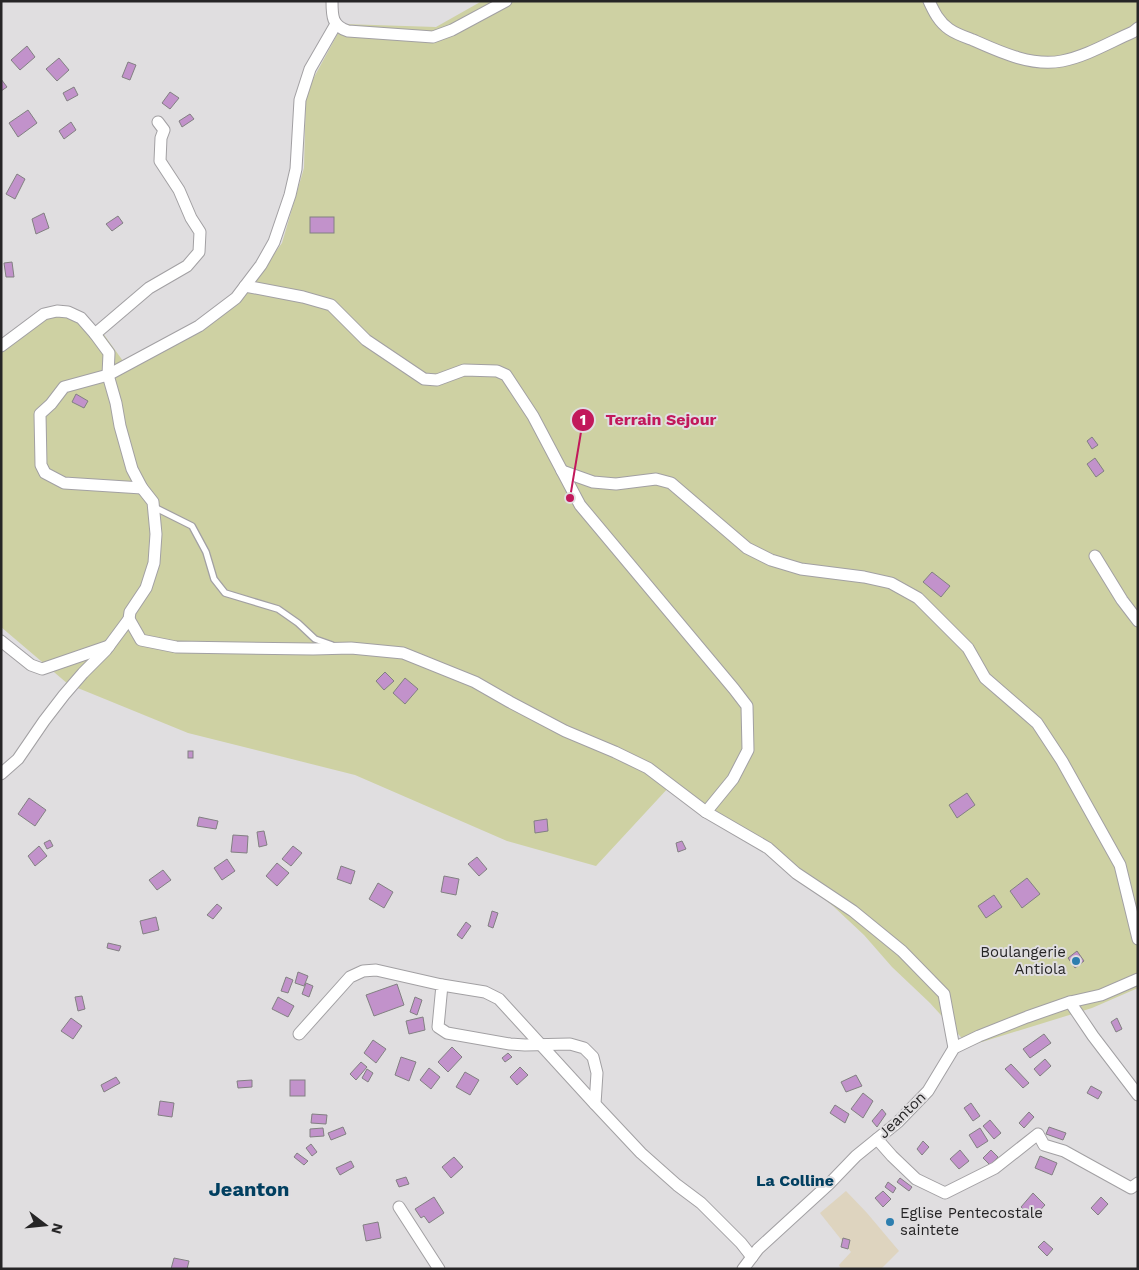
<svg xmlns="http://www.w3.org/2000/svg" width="1139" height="1270" font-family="'Work Sans',sans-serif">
  <rect width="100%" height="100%" fill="#e0dee0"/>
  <path fill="#ded4bf" d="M846,1191l21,22 32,38 -18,18h-40l-2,-4 12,-13 -31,-39z"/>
  <path fill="#ced1a3" d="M482,1h656v987l-46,20 -123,38 -39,-43 -38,-36 -28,-32 -31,-29 -57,-45 -106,-75 -74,80 -89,-25 -152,-66 -167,-42 -120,-49 -67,-57v-276l31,-22 15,-10 18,-4 35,14 28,39 116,-73 38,-52 22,-75 2,-76 37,-68 93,3z"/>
  <g fill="#c292cb" stroke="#828082">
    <path d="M27,46l8,11 -15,13 -9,-10z"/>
    <path d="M59,58l10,12 -12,11 -11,-12z"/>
    <path d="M128,62l8,3 -6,15 -8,-3z"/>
    <path d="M1,79l6,8 -6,4z"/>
    <path d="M74,87l4,8 -11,6 -4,-8z"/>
    <path d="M170,92l9,6 -9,11 -8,-6z"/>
    <path d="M28,110l9,13 -19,14 -9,-14z"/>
    <path d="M190,114l4,5 -12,8 -3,-6z"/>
    <path d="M71,122l5,8 -12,9 -5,-8z"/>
    <path d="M17,174l8,5 -10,20 -9,-5z"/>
    <path d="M44,213l5,15 -13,6 -4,-15z"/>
    <path d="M118,216l5,7 -11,8 -6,-7z"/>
    <rect x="310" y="217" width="24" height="16"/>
    <path d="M12,262l2,15h-8l-2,-14z"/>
    <path d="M76,394l12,7 -4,7 -12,-6z"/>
    <path d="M1092,437l6,8 -6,4 -5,-8z"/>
    <path d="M1095,458l9,13 -8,6 -9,-13z"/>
    <path d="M932,572l18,14 -9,11 -18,-15z"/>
    <path d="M385,672l9,9 -10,9 -8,-9z"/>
    <path d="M405,678l13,11 -13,15 -12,-11z"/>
    <rect x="188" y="751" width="5" height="7"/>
    <path d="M967,793l8,12 -18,13 -8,-13z"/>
    <path d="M29,798l17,12 -11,16 -17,-12z"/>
    <path d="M199,817l19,4 -2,8 -19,-3z"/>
    <path d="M547,819l1,12 -13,2 -1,-12z"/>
    <path d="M264,831l3,14 -8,2 -2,-15z"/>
    <path d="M233,835l15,1 -1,17 -16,-1z"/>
    <path d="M50,840l3,6 -6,3 -3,-6z"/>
    <path d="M682,841l4,8 -8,3 -2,-9z"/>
    <path d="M39,846l8,10 -12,10 -7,-10z"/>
    <path d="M293,846l9,7 -11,13 -9,-7z"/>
    <path d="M477,857l10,12 -8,7 -11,-12z"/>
    <path d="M227,859l8,12 -13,9 -8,-12z"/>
    <path d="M277,863l12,10 -12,13 -11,-10z"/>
    <path d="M341,866l14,5 -4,13 -14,-5z"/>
    <path d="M163,870l8,10 -14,10 -8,-10z"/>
    <path d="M444,876l15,3 -3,16 -15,-3z"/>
    <path d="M1027,878l13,16 -18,14 -12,-17z"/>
    <path d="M378,883l15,9 -9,16 -15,-9z"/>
    <path d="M994,895l8,12 -16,11 -8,-12z"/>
    <path d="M217,904l5,4 -9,11 -6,-4z"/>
    <path d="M492,911l6,2 -5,15 -5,-2z"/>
    <path d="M156,917l3,13 -16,4 -3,-13z"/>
    <path d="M466,922l5,4 -9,13 -5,-4z"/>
    <path d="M108,943l13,3 -2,5 -12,-3z"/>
    <path d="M1077,951l7,10 -9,7 -7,-10z"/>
    <path d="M298,972l10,4 -4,10 -9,-3z"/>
    <path d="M286,977l7,3 -5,13 -7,-2z"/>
    <path d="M306,983l7,3 -4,11 -7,-3z"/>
    <path d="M397,984l7,21 -30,11 -8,-21z"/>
    <path d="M82,996l3,13 -7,2 -3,-14z"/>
    <path d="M278,997l16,9 -6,11 -16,-8z"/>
    <path d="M415,997l7,3 -5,15 -7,-3z"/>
    <path d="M423,1017l2,13 -16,4 -3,-13z"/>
    <path d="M71,1018l11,8 -9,13 -12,-8z"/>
    <path d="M1117,1018l5,11 -6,3 -5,-10z"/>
    <path d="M1044,1034l7,9 -21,15 -7,-9z"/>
    <path d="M373,1040l13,9 -10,14 -12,-10z"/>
    <path d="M452,1047l10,10 -14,15 -10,-10z"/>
    <path d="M508,1053l4,4 -7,5 -3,-4z"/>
    <path d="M401,1057l15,5 -7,19 -14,-6z"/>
    <path d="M1045,1059l6,7 -11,10 -6,-7z"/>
    <path d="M361,1062l6,5 -11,13 -6,-6z"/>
    <path d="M1011,1064l18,19 -6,5 -18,-19z"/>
    <path d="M520,1067l8,8 -11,10 -7,-8z"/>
    <path d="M429,1068l11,9 -9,12 -11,-9z"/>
    <path d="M367,1069l6,4 -5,9 -6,-4z"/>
    <path d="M465,1072l14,8 -9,15 -14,-8z"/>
    <path d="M856,1075l6,11 -16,6 -5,-10z"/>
    <path d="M116,1077l4,6 -16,9 -3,-7z"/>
    <path d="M252,1080v7l-14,1 -1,-7z"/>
    <rect x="290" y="1080" width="15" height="16"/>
    <path d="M1091,1086l11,6 -4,7 -11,-6z"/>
    <path d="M863,1093l10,8 -10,17 -12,-9z"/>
    <path d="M160,1101l14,2 -2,14 -14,-2z"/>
    <path d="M971,1103l9,13 -7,5 -9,-13z"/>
    <path d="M835,1105l14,9 -4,9 -15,-10z"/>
    <path d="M882,1109l4,5 -9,13 -5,-6z"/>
    <path d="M1029,1112l5,5 -10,11 -5,-5z"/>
    <path d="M312,1114l15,1 -1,9 -15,-1z"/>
    <path d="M990,1120l11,13 -7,6 -11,-13z"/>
    <path d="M343,1127l3,7 -15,6 -3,-7z"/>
    <path d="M1049,1127l17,6 -3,7 -17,-6z"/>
    <path d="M323,1128l1,8 -14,1v-8z"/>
    <path d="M980,1128l8,13 -11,7 -8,-13z"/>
    <path d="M923,1141l6,6 -7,8 -5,-6z"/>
    <path d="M311,1144l6,8 -5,4 -6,-8z"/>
    <path d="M960,1150l9,11 -10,8 -9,-10z"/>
    <path d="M991,1150l7,7 -8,8 -7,-7z"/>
    <path d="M297,1153l11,8 -4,4 -10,-8z"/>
    <path d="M1040,1156l17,7 -5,12 -17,-7z"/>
    <path d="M454,1157l9,10 -12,11 -9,-11z"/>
    <path d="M351,1161l3,6 -14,8 -4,-7z"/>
    <path d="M406,1177l3,7 -10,3 -3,-7z"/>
    <path d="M900,1178l12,9 -3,4 -12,-9z"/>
    <path d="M888,1182l8,6 -3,5 -8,-6z"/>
    <path d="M883,1191l8,8 -8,8 -8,-9z"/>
    <path d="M1033,1193l12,12 -12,13 -12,-11z"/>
    <path d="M434,1197l10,16 -15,10 -5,-7 -3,2 -6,-9z"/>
    <path d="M1101,1197l7,7 -10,11 -7,-7z"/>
    <path d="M378,1222l3,16 -15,3 -3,-16z"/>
    <path d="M843,1238l7,2 -2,9 -7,-2z"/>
    <path d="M1044,1241l9,8 -6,7 -9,-9z"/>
    <path d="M174,1258l15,3 -2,8h-16z"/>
  </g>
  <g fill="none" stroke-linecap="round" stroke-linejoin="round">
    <defs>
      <path id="lane" d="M154,507l38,19 14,26 8,27 11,14 53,16 20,14 17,16 17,6"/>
      <g id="street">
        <path d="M332,1c0,15 0,25 16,30l85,6 19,-7 54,-29"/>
        <path d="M929,1c5,11 10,21 20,28 7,5 16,8 24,11 27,12 59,27 89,21 25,-5 48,-19 71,-29l5,-4"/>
        <path d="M245,286l58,11 28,8 35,35 58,39 13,1 27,-10 33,1 9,4 27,41 47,89 154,184 13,17 1,44 -15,29 -27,33"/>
        <path d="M95,334l54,-46 38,-22 12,-14 1,-20 -9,-14 -12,-28 -19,-29 1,-23 3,-8 -6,-8"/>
        <path d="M1,346l43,-32 13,-3 11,1 13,6 14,16 14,19 -1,22 8,28 4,23 12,43 10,19 11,14 3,32 -2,29 -8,25 -16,24 -1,7 -23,31 -23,23 -19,22 -20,26 -26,38 -17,15"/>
        <path d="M562,471l31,11 23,2 40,-5 15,4 76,65 24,12 30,9 63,8 27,6 27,15 50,50 17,30 52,45 25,38 58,104 18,74"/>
        <path d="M142,488l-78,-5 -19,-10 -4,-8 -1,-51 11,-10 13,-17 44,-12 91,-49 37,-28 25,-33 13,-23 16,-47 6,-26 4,-69 10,-31 26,-45"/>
        <path d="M1095,556l27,44 16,21"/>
        <path d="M129,619l12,21 35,7 137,2 38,-1 52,5 72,29 35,20 55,29 50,21 33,16 58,44 62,36 28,25 57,38 49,40 42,43 10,54"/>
        <path d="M1,641l30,24 11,4 67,-23"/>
        <path d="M442,985l43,7 14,7 96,105"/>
        <path d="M1070,1002l23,34 45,59"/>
        <path d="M299,1034l51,-57 13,-6 13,-1 66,15 -4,42 9,6 63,11 15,1 45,-1 14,4 9,9 4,16 -2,31 46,49 36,32 24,18 40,40 11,14"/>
        <path d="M877,1139l15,17 24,23 29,14 50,-25 43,-34 6,11 20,6 67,37 7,-5"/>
        <path d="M399,1207l40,62"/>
        <path d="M743,1269l15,-20 71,-65 27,-28 42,-34 30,-31 26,-43 25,-12 48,-19 43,-15 31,-7 37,-16"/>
      </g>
    </defs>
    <use href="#lane" stroke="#a2a0a3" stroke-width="8"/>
    <use href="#street" stroke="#a2a0a3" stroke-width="13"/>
    <use href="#lane" stroke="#fff" stroke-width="5.5"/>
    <use href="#street" stroke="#fff" stroke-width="11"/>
  </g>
  <g fill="#2d7eaf" stroke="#e0dee0" stroke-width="2">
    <circle cx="1076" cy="961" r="5"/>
    <circle cx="890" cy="1222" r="5"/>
  </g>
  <g text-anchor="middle" stroke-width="4" stroke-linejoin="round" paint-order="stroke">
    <g font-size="15" fill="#262526" stroke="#e0dee0" text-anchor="end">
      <text x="1066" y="957">Boulangerie<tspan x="1066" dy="17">Antiola</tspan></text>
      <text x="900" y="1218" text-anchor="start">Eglise Pentecostale<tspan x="900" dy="17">saintete</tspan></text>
    </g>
    <g font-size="15" fill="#262526" stroke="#e0dee0">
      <text transform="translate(902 1115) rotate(-44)" y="5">Jeanton</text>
    </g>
    <g font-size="16" font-weight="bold" fill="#013f60" stroke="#e0dee0">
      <text x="795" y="1186">La Colline</text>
    </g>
    <g font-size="20" font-weight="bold" fill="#013f60" stroke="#e0dee0">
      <text x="249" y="1196">Jeanton</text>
    </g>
  </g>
  <path fill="none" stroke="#c2185b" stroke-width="2" d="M570 498L583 420"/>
  <g fill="#c2185b" stroke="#e0dee0" stroke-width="2">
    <circle cx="570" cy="498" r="5"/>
    <circle cx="583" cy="420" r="12"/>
  </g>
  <g font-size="15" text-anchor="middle" font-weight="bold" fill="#fff">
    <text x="583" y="425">1</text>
  </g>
  <g font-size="16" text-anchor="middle" font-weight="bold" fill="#c2185b" stroke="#e0dee0" stroke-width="4" stroke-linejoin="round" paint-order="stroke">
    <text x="661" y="425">Terrain Sejour</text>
  </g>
  <rect width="1139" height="1270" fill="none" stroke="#262526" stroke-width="5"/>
  <g transform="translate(45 1225) rotate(106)" stroke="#e0dee0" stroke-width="4" paint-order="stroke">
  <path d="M0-4L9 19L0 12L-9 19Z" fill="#262526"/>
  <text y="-8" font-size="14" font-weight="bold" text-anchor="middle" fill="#262526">N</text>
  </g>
</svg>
